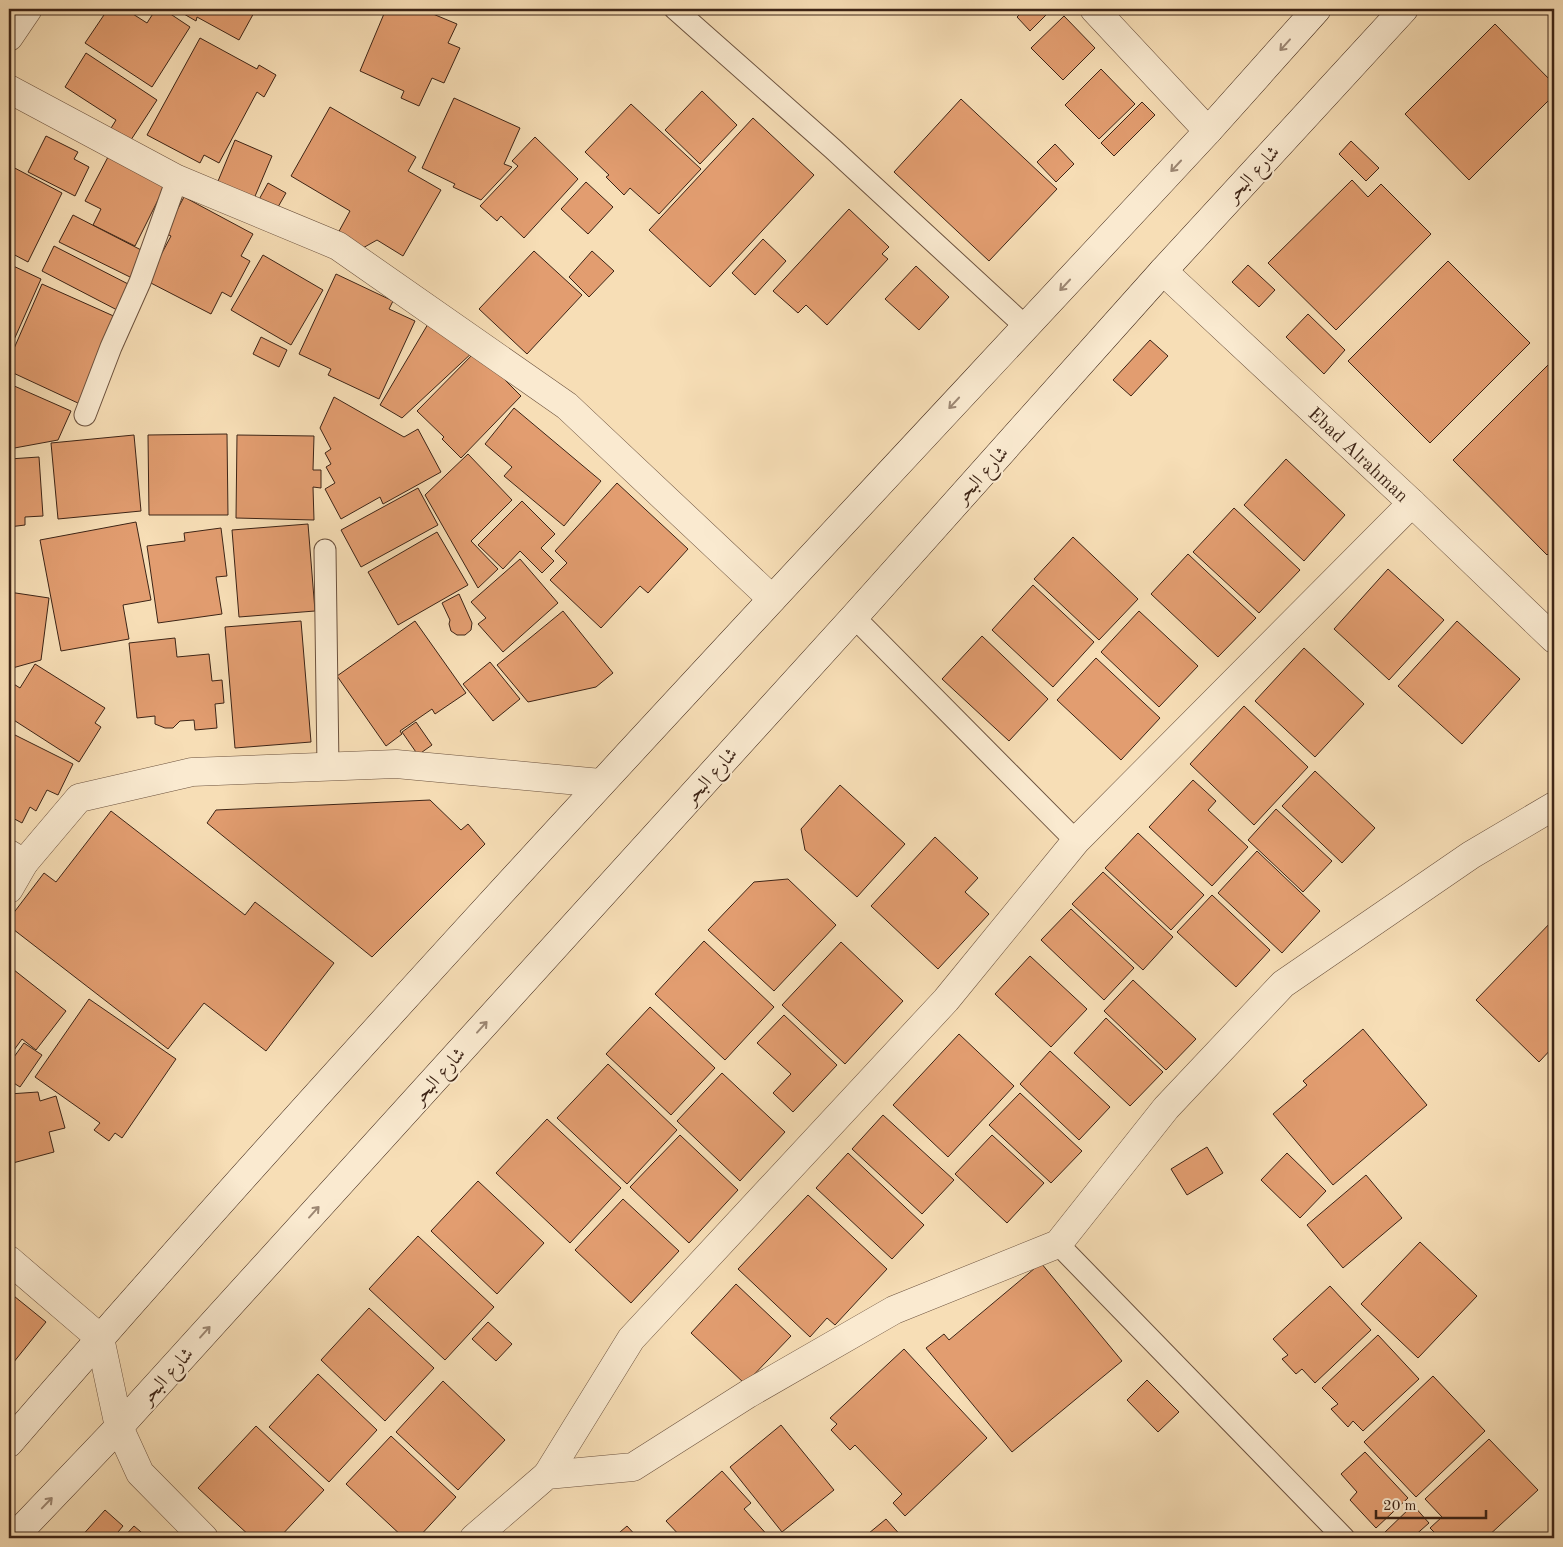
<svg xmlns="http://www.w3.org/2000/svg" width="1563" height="1547" font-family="'Old Standard TT',Amiri,serif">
  <rect width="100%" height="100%" fill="#f7deb6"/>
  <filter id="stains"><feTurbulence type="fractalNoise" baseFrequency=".004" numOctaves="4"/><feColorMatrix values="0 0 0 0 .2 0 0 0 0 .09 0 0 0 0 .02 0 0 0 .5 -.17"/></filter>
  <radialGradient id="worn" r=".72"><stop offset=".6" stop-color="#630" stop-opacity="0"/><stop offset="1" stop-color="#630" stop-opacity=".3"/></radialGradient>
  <g fill="#e29d70" stroke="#3d2416">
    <path d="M108,9h17l22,14 9,-14h7l27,18 -38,60 -67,-44z"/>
    <path d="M188,9h68l-17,31 -42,-23 -1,4 -12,-7z"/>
    <path d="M386,9h35l36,15 -9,19 12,5 -16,35 -12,-5 -13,28 -18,-8 3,-7 -44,-20z"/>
    <path d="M1025,9h27l-22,22 -13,-14z"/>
    <path d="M1064,16l31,32 -32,32 -32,-32z"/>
    <path d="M1495,24l59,60v11l-85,85 -64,-66z"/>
    <path d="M200,38l57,31 2,-4 17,10 -12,22 -7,-5 -38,71 -15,-8 -4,8 -53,-28z"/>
    <path d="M86,53l71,47 -30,46 -19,-13 8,-13 -51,-33z"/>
    <path d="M1101,69l34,35 -36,35 -34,-34z"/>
    <path d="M702,91l35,34 -37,39 -35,-34z"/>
    <path d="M454,98l66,30 -16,36 8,3 -31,33 -28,-13 2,-3 -33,-16z"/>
    <path d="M961,99l96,90 -68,72 -95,-89z"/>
    <path d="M1142,102l13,13 -41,41 -13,-13z"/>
    <path d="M631,104l70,65 -42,45 -29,-26 -6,7 -18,-18 3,-2 -24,-23z"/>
    <path d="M330,107l86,50 -8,14 33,19 -38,66 -26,-16 -16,9 -24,-14 13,-24 -59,-35z"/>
    <path d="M753,118l61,57 -104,112 -61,-57z"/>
    <path d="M46,136l32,16 -4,7 15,8 -14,29 -47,-24z"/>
    <path d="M535,137l43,42 -54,59 -23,-22 -4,5 -17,-15 38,-40 -6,-5z"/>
    <path d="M235,140l37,16 -19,45 -37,-15z"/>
    <path d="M1351,141l28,27 -13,13 -27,-27z"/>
    <path d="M1055,144l19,20 -18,18 -19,-20z"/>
    <path d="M108,157l57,29 -30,60 -42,-21 8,-16 -16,-8z"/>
    <path d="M9,165l53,28 -34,69 -19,-10z"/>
    <path d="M1352,180l16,17 13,-13 50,50 -95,96 -68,-67z"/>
    <path d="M586,182l27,25 -25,27 -27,-25z"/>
    <path d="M268,183l18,10 -12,21 -18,-9z"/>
    <path d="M184,197l69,37 -12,22 9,5 -19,36 -9,-5 -11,22 -64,-33 24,-45 -6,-3z"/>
    <path d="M849,209l40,38 -7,7 6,5 -61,66 -21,-20 -8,8 -25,-22z"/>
    <path d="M73,215l72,37 -13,26 -73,-36z"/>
    <path d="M763,239l23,22 -31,34 -23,-22z"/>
    <path d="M54,246l78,40 -13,25 -77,-40z"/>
    <path d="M534,251l48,44 -55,59 -48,-45z"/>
    <path d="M592,251l22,20 -25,26 -20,-20z"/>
    <path d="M263,255l60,35 -32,55 -60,-35z"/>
    <path d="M1448,261l82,82 -100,100 -82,-82z"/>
    <path d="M9,264l32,15 -32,72z"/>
    <path d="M1248,265l27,25 -16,17 -27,-25z"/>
    <path d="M916,266l33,31 -30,33 -34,-31z"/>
    <path d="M336,274l57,27 -4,8 26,12 -36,78 -51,-24 3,-6 -32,-15z"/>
    <path d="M42,284l76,34 -38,86 -71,-33v-11z"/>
    <path d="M1308,314l37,36 -21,24 -38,-37z"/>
    <path d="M428,324l46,27 -72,67 -22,-13z"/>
    <path d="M261,337l26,13 -8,17 -26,-13z"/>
    <path d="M1150,340l18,16 -37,40 -18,-16z"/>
    <path d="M476,351l45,45 -60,62 -19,-19 2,-2 -27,-26z"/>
    <path d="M1548,365l6,6v177l-7,7 -94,-95z"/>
    <path d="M12,385l59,26 -13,29 -49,9v-55z"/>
    <path d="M334,397l70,40 14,-8 23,43 -58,32 -3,-7 -39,22 -16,-30 10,-6 -9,-16 5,-3 -6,-11 6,-4 -11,-21z"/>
    <path d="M514,408l87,73 -37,45 -60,-50 8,-9 -27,-23z"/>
    <path d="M227,434l1,81h-79l-1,-80z"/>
    <path d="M134,435l7,76 -83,8 -7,-76z"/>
    <path d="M237,435l77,1 -1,34h8v18l-8,-1 1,33 -78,-2z"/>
    <path d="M468,454l44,46 -41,41 27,28 -20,19 -53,-93z"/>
    <path d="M39,457l4,59 -18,1v8l-16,2v-68z"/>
    <path d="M1286,459l59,56 -41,46 -60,-56z"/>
    <path d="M617,483l71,66 -40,44 -8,-7 -39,42 -51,-48 17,-17 -12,-12z"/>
    <path d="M418,488l20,37 -77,42 -20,-37z"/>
    <path d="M522,501l33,33 -14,14 13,13 -12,12 -22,-22 -17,18 -25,-24z"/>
    <path d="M1234,508l66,62 -41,43 -66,-61z"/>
    <path d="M136,522l15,78 -28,5 6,34 -68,12 -21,-111z"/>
    <path d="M308,524l7,87 -76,6 -7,-87z"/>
    <path d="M221,528l6,48 -11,1 6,37 -64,9 -11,-77 38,-5 -1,-8z"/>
    <path d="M437,532l31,53 -70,40 -30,-53z"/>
    <path d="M1073,537l65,62 -39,41 -65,-61z"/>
    <path d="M1188,554l68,64 -38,39 -67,-63z"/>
    <path d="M520,559l38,44 -55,49 -25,-28 8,-6 -15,-16z"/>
    <path d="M1388,569l56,51 -55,60 -55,-51z"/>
    <path d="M1033,585l61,57 -41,45 -61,-57z"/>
    <path d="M9,592l40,6 -8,62 -32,9z"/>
    <path d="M459,594l13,29 -1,7 -6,5h-8l-6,-4 -2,-7 1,-4 -8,-17z"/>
    <path d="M563,611l50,62 -17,14 -68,15 -31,-37z"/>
    <path d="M1139,611l59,55 -39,41 -58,-55z"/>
    <path d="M301,621l10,121 -76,6 -10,-121z"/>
    <path d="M415,621l51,72 -31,21 -3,-5 -32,22 2,3 -16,12 -49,-70z"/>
    <path d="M1457,621l63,58 -58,65 -64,-58z"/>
    <path d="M982,636l66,63 -39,42 -67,-62z"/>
    <path d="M175,638l2,19 32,-3 3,27 10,-1 2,23 -9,1 2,24 -22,2 -1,-10 -14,1 -7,7h-8l-10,-4v-8l-18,2 -8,-75z"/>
    <path d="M1304,648l60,56 -49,53 -60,-56z"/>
    <path d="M1096,658l64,60 -39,42 -64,-60z"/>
    <path d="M490,662l30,37 -27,22 -30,-37z"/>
    <path d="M35,664l70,44 -10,15 6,4 -22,35 -70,-45v-36l11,7z"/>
    <path d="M1244,706l64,61 -54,58 -64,-61z"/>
    <path d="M416,722l16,23 -14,10 -16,-23z"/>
    <path d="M9,732l64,32 -15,31 -11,-5 -11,21 -6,-4 -8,16 -13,-7z"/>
    <path d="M1315,771l60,57 -33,35 -60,-57z"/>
    <path d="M1193,780l23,21 -8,9 40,37 -36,39 -63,-59z"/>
    <path d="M840,785l65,59 -48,53 -52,-47 -4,-21z"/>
    <path d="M430,800l31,30 7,-6 17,20 -113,113 -165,-134 9,-13z"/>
    <path d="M1276,809l56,52 -29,31 -55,-52z"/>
    <path d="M111,811l134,104 10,-13 79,61 -68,88 -62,-48 -36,46 -159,-123v-7l35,-46 12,9z"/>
    <path d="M1138,833l66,62 -33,35 -66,-62z"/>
    <path d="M935,837l43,41 -13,14 24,22 -51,55 -67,-63z"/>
    <path d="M1257,851l63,60 -38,42 -64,-60z"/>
    <path d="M1103,872l70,65 -30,33 -71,-66z"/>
    <path d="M788,879l48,46 -62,66 -66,-61 46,-48z"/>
    <path d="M1212,895l58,55 -34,37 -59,-55z"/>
    <path d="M1071,909l63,59 -30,32 -63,-60z"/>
    <path d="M1554,919v127l-15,16 -63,-62z"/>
    <path d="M704,941l70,66 -49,53 -70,-66z"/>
    <path d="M841,942l62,59 -58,63 -63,-59z"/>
    <path d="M1030,956l57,53 -36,38 -56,-53z"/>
    <path d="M9,966l57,45 -30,39 -14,-11 -13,18z"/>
    <path d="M1133,980l63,59 -30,31 -62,-59z"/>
    <path d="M89,999l87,60 -54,79 -7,-5 -6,8 -15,-11 6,-7 -65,-46z"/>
    <path d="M650,1007l65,61 -44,47 -65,-61z"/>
    <path d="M784,1015l53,50 -44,47 -20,-19 18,-19 -34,-31z"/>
    <path d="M1106,1018l57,54 -33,34 -56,-53z"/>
    <path d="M1363,1029l64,76 -94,80 -60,-71 34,-29 -4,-4z"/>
    <path d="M959,1034l55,52 -66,71 -55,-52z"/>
    <path d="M24,1043l18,12 -22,32 -11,-7v-16z"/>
    <path d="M1050,1051l60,56 -31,33 -59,-56z"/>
    <path d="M608,1064l69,66 -50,54 -70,-66z"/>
    <path d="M722,1073l63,59 -45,49 -63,-60z"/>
    <path d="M38,1092l2,9 16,-5 9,32 -16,4 5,20 -45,12v-70z"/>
    <path d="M1020,1093l62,58 -31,32 -62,-58z"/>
    <path d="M883,1115l71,65 -32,34 -70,-65z"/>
    <path d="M547,1119l74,69 -51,55 -74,-70z"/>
    <path d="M680,1135l58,55 -49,53 -59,-56z"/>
    <path d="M992,1135l52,48 -37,40 -52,-49z"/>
    <path d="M1207,1147l16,26 -36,22 -16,-26z"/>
    <path d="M848,1153l76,72 -32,34 -76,-71z"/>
    <path d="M1287,1153l39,38 -26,27 -39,-38z"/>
    <path d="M1366,1175l36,43 -59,50 -36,-43z"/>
    <path d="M478,1181l66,62 -47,51 -66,-63z"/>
    <path d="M808,1195l79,74 -52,56 -8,-7 -17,19 -72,-68z"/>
    <path d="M623,1199l56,52 -48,52 -56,-53z"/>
    <path d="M418,1236l76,71 -49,53 -76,-71z"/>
    <path d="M1420,1242l57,54 -59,62 -57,-54z"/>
    <path d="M1041,1263l81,98 -110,91 -86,-104 18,-14 5,6z"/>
    <path d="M736,1284l55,52 -46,48 -54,-51z"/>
    <path d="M1330,1286l41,44 -56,53 -13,-14 -6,5 -14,-15 6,-4 -15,-16z"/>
    <path d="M9,1292l37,30 -37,46z"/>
    <path d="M369,1308l65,60 -49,53 -64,-61z"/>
    <path d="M488,1322l24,22 -16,17 -24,-22z"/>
    <path d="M1378,1335l41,44 -56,52 -10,-10 -5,6 -17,-18 7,-5 -16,-16z"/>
    <path d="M904,1349l83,89 -82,78 -12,-13 9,-9 -47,-49 -5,5 -19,-20 6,-6 -7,-6z"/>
    <path d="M318,1374l59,56 -48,52 -60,-55z"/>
    <path d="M1433,1376l52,55 -69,66 -52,-55z"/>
    <path d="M1147,1380l32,32 -21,20 -31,-32z"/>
    <path d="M443,1381l62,59 -47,50 -62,-58z"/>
    <path d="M781,1425l53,65 -52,42 -52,-65z"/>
    <path d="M256,1426l68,64 -45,48h-27l-54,-50z"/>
    <path d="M391,1436l65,61 -38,41h-14l-58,-54z"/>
    <path d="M1489,1439l49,51 -52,48h-46l-10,-10 12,-11 -17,-18z"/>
    <path d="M1365,1452l43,46 -32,30 -26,-28 7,-8 -16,-18z"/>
    <path d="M722,1471l29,32 -7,6 26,29h-88l-16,-17z"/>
    <path d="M1413,1505l16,18 -17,15h-27l-3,-3z"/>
    <path d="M105,1510l18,16 -10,12h-33z"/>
    <path d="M886,1519l17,19h-40z"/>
    <path d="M134,1526l14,12h-25z"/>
    <path d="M627,1526l11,12h-25z"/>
  </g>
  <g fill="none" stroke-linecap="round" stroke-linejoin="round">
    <defs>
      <g id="service">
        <path d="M675,9l158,140 193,178"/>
        <path d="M85,415l26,-68 29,-65 37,-103"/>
        <path d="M325,550l3,217"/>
        <path d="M854,617l222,224"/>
        <path d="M1058,1244l286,294"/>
      </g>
      <g id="minor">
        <path d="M1094,9l114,122"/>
        <path d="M9,37l19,-28"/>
        <path d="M9,89l168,90 161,67 229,160 205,193"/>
        <path d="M1163,271l249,232 142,136"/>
        <path d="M9,854l15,9 55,-65 113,-26 204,-8 205,19"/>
        <path d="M9,889l15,-26"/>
        <path d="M9,1260l91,78 19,89 21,46 64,65"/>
        <path d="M547,1475l84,-136 315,-339 130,-159 336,-338"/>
        <path d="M474,1538l73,-63 86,-8 115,-73 146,-84 164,-66 108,-136 117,-124 188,-129 83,-49"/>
      </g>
      <g id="secondary">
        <path d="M9,1443c388,-448 796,-878 1199,-1312l109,-122"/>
        <path d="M13,1538l106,-111 735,-810 309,-346 241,-262"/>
      </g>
    </defs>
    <use href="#service" stroke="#6c523e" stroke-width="23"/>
    <use href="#minor" stroke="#6c523e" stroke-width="29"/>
    <use href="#secondary" stroke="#3d2416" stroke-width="29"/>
    <use href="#service" stroke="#faead0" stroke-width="21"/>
    <use href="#minor" stroke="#faead0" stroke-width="28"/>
    <use href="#secondary" stroke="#faead0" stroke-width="28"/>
  </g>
  <defs><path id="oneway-shaft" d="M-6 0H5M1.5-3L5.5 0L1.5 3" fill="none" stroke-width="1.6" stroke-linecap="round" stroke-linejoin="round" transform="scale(1.25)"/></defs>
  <g stroke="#9c8773">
    <use href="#oneway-shaft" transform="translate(1285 45) rotate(132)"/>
    <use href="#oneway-shaft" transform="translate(1176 166) rotate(133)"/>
    <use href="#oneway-shaft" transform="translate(1065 285) rotate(133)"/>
    <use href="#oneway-shaft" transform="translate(954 403) rotate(133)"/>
    <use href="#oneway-shaft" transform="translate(482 1027) rotate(-48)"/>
    <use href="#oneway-shaft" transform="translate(314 1212) rotate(-48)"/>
    <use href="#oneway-shaft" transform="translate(205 1332) rotate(-48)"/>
    <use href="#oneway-shaft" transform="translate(47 1503) rotate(-46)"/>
  </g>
  <g text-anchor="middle" stroke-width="4" stroke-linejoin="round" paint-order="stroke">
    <g font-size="19" fill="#3d2416" stroke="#faead0">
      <text transform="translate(1252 173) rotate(-47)" y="7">شارع البحر</text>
      <text transform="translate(1359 454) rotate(43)" y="7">Ebad Alrahman</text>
      <text transform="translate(981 474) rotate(-48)" y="7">شارع البحر</text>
      <text transform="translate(710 775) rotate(-48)" y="7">شارع البحر</text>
      <text transform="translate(438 1075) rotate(-48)" y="7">شارع البحر</text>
      <text transform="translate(166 1375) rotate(-48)" y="7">شارع البحر</text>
    </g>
  </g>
  <rect width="1563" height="1547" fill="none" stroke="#f7deb6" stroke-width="30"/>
  <rect x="10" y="10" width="1543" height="1527" fill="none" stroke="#3d2416" stroke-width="2.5"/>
  <rect x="15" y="15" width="1533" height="1517" fill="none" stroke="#3d2416"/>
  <path d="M1376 1510v8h110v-8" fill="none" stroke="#3d2416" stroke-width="2.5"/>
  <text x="1383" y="1510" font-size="15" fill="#3d2416" stroke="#faead0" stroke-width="4" paint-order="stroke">20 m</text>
  <rect width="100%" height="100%" filter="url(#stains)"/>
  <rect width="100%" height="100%" fill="url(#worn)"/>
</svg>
